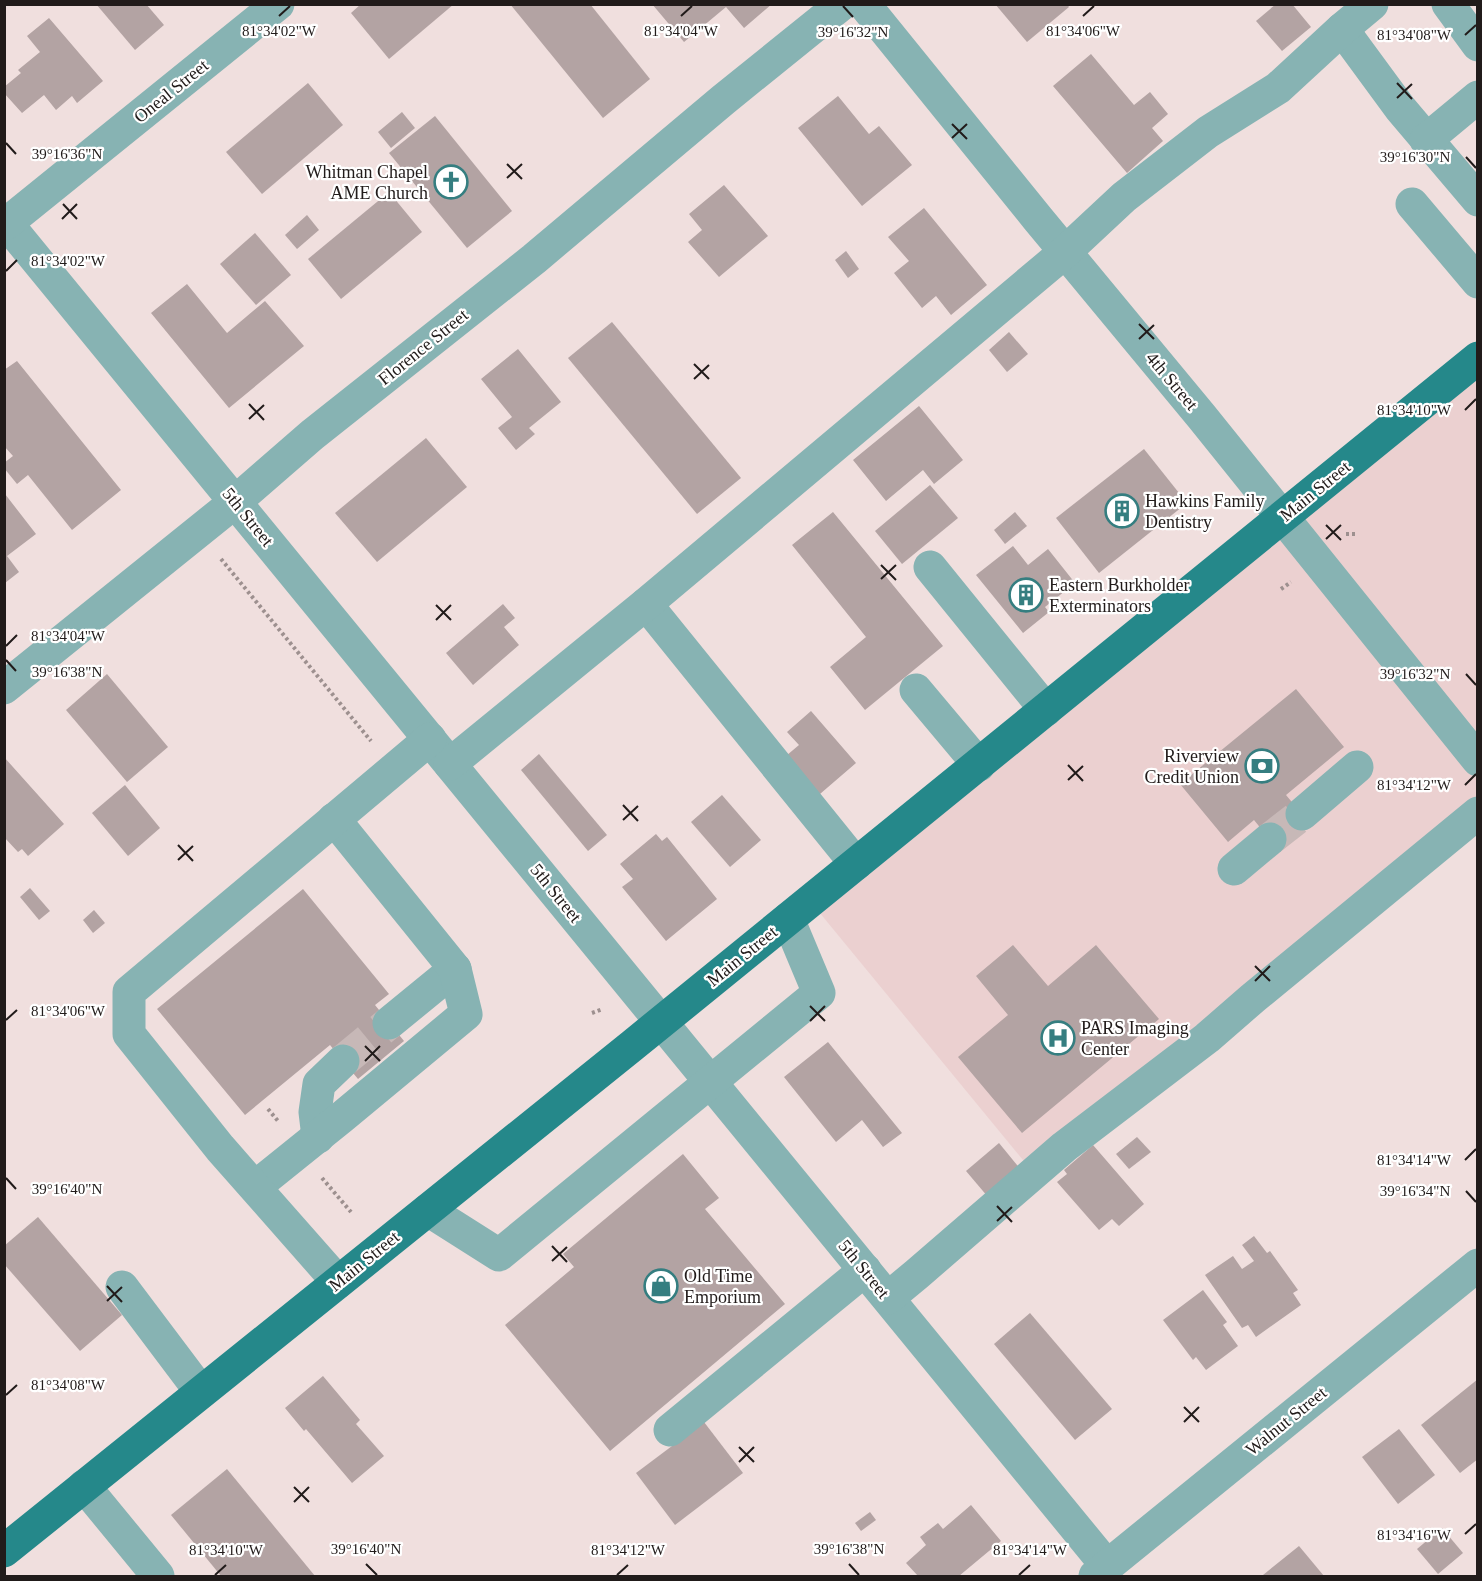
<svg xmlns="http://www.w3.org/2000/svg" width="1482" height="1581" font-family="'Times New Roman',serif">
  <rect width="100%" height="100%" fill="#f0dfde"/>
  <path fill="#ebd0d0" d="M1477,358v456l-440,363 -227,-276z"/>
  <g fill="#b3a3a3">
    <path d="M96,4h50l18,21 -29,25z"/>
    <path d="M361,4h93l-65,55 -38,-46z"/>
    <path d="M510,4h80l60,75 -47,39z"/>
    <path d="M652,4h120l-28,24 -18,-21 -42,35z"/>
    <path d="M995,4h72l2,3 -42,35z"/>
    <path d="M1276,4h16l19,23 -29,24 -26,-30z"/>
    <path d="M49,18l54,63 -26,22 -5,-7 -16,14 -12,-15 -22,18 -18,-20v-6l17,-14 -3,-3 22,-18 -13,-16z"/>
    <path d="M1091,54l43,51 16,-13 18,22 -16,14 11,13 -36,32 -74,-87z"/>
    <path d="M308,83l35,42 -81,69 -36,-42z"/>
    <path d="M838,96l31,38 10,-8 33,39 -50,41 -64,-78z"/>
    <path d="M402,112l13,16 -24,20 -13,-16z"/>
    <path d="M435,116l77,95 -45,37 -78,-95z"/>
    <path d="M724,185l44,51 -49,41 -31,-35 14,-12 -13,-16z"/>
    <path d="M389,192l33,40 -81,67 -33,-40z"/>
    <path d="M924,208l63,77 -36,30 -15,-19 -14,12 -28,-35 15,-12 -21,-24z"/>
    <path d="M307,215l12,15 -22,19 -12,-14z"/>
    <path d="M255,233l36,42 -35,30 -36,-41z"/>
    <path d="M846,251l13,18 -11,9 -13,-18z"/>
    <path d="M187,284l40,49 38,-32 39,45 -75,62 -78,-95z"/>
    <path d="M612,322l129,156 -44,36 -129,-156z"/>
    <path d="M1009,332l19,22 -21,18 -18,-22z"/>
    <path d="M518,349l43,53 -32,26 6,6 -19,16 -18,-22 14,-11 -31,-38z"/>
    <path d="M17,361l104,129 -49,40 -44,-55 -11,9 -13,-16v-5l9,-7 -9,-10v-76z"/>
    <path d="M919,406l44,54 -29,24 -11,-14 -37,31 -33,-41z"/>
    <path d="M426,438l41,49 -90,75 -42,-49z"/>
    <path d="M1144,449l43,54 -88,70 -43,-55z"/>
    <path d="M930,485l28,33 -56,46 -27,-33z"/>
    <path d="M5,494l31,40 -29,22 12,16 -14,11z"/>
    <path d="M833,512l110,134 -78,64 -35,-43 36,-30 -74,-92z"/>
    <path d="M1015,512l12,14 -22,18 -11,-14z"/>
    <path d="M1013,546l15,19 20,-16 27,34 -30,24 4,5 -26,21 -47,-58z"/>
    <path d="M503,604l12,14 -11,9 15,18 -46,40 -27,-32z"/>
    <path d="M107,674l61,73 -41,35 -61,-72z"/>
    <path d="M1296,689l48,58 -58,48 25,30 -31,27 -26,-32 -26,22 -48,-58z"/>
    <path d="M811,711l45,52 -43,37 -33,-39 19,-16 -12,-13z"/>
    <path d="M539,754l68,81 -19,16 -67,-81z"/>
    <path d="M4,757l60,67 -36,32 -6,-7 -4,3 -14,-15z"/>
    <path d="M125,785l35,43 -32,28 -36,-43z"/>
    <path d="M722,795l39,45 -31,27 -39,-45z"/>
    <path d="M656,834l6,7 5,-4 50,62 -51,42 -44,-54 11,-8 -13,-15z"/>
    <path d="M30,888l20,23 -11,9 -19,-23z"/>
    <path d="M303,889l86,105 -14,11 29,36 -46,38 -28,-34 -85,70 -88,-106z"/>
    <path d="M94,910l11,13 -12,10 -10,-13z"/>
    <path d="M1013,945l35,41 48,-41 63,74 -137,114 -64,-76 50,-42 -32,-39z"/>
    <path d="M828,1042l74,91 -19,14 -21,-27 -26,22 -52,-65z"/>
    <path d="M1137,1137l14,15 -22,17 -13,-15z"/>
    <path d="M999,1143l22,27 -33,27 -22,-26z"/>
    <path d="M1093,1145l51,59 -25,22 -7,-7 -13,11 -42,-48 10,-8 -3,-4z"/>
    <path d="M683,1154l36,44 -14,11 80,95 -175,147 -105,-126 69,-58 -11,-13z"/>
    <path d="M38,1217l84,98 -42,36 -76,-87v-18z"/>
    <path d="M1254,1236l13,17 3,-2 28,39 -5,3 8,12 -45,32 -8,-12 -6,3 -37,-53 28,-19 9,13 12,-8 -12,-16z"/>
    <path d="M1203,1290l24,32 -4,3 15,21 -32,24 -10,-13 -3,3 -30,-40z"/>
    <path d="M1030,1313l82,96 -37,31 -81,-96z"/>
    <path d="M323,1376l37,44 -4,4 28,32 -32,27 -46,-54 -2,2 -19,-23z"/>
    <path d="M1478,1379v80l-18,14 -39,-48z"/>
    <path d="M704,1422l39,51 -68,52 -39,-52z"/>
    <path d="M1399,1429l36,46 -37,29 -36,-47z"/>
    <path d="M227,1469l88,107h-94l-50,-61z"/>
    <path d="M971,1505l30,36 -42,35h-41l-12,-13 20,-18 -6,-8 18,-14 5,6z"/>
    <path d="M870,1512l6,8 -15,11 -6,-8z"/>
    <path d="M1442,1528l21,25 -25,21 -21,-25z"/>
    <path d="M1299,1546l25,30h-60l-1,-1z"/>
  </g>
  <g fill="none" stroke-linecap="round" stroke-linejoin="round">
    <g stroke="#c7b8b7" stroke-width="33" stroke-dasharray="33 16" stroke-linecap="butt">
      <path d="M1270,839l32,-25"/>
      <path d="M343,1061l46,-38"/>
    </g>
    <g stroke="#9d908f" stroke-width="4" stroke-dasharray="3 3" stroke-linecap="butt">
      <path d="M1346,534h9"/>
      <path d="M221,559l150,182"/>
      <path d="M1281,589l10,-7"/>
      <path d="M592,1013l11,-4"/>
      <path d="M268,1109l10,12"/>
      <path d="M322,1178l29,34"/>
    </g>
    <g stroke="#87b3b3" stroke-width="33">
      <path d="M864,4l174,215 164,198 276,343"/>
      <path d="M1448,4l30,41"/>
      <path d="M1342,29l58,79 78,92"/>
      <path d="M1426,140l52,-43"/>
      <path d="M1412,204l66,78"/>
      <path d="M4,220l1103,1346"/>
      <path d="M7,223l271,-219"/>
      <path d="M930,567l116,143"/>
      <path d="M646,604l210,260"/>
      <path d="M4,688l231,-186 77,-67 222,-176 189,-159 119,-96"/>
      <path d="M916,690l63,75"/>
      <path d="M450,764l196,-160 419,-352 59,-55 84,-65 70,-44 64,-59 30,-25"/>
      <path d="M1302,814l55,-47"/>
      <path d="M1234,869l36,-30"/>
      <path d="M389,1023l66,-54"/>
      <path d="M318,1137l-3,-25 4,-28 24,-23"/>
      <path d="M255,1187l87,-70 124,-103 -11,-45 -121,-150"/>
      <path d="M428,1210l71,45 320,-262 -31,-74"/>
      <path d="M338,1282l-118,-134 -91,-114v-42l301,-253"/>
      <path d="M122,1287l79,105"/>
      <path d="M888,1298l29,-24 147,-127 143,-109 46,-40 225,-185"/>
      <path d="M670,1430l195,-160"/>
      <path d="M84,1486l74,90"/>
      <path d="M1095,1576l383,-311"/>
    </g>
    <path stroke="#25888a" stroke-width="33" d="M4,1551l629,-506 845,-687"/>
  </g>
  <path fill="none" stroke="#211b1a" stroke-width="2" d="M843,6l10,11M279,16l11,-10M681,16l11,-10M1083,16l11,-10M1465,35l11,-10M1397,83l15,16M1397,98l15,-14M952,124l15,15M952,138l15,-14M6,143l10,11M1466,157l10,11M507,164l15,15M507,178l15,-14M63,204l14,15M62,219l15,-15M6,271l11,-11M1139,324l15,15M1139,339l15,-14M694,364l15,15M694,379l15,-14M249,404l15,16M1465,410l11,-11M249,419l15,-14M1326,525l15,15M1326,539l15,-14M881,565l15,15M881,579l15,-14M436,605l15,15M436,620l15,-15M6,646l11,-11M6,660l10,11M1466,674l10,11M1068,765l15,16M1068,780l15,-14M1465,785l11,-11M623,805l15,16M623,820l15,-14M178,845l15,16M178,860l15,-14M1255,966l15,15M1255,981l15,-15M810,1006l15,15M6,1020l11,-10M810,1021l15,-15M365,1046l15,15M365,1061l15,-15M1465,1160l11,-11M6,1178l10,11M1466,1191l10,11M997,1206l15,16M997,1221l15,-14M552,1246l15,16M552,1261l15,-14M107,1286l15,16M107,1301l15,-14M6,1395l11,-10M1184,1407l15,15M1184,1422l15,-15M739,1447l15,15M739,1462l15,-15M294,1487l15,15M294,1502l15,-15M1465,1534l11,-10M366,1564l11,11M849,1564l10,11M215,1575l11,-10M617,1575l11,-10M1019,1575l11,-10"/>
  <defs>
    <symbol id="church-ring" viewBox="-11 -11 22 22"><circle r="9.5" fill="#fff" stroke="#357e80" stroke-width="1.5"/><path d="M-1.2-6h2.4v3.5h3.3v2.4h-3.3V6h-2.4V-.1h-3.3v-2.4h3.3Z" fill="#357e80"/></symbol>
    <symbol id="building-ring" viewBox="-11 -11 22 22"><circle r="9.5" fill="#fff" stroke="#357e80" stroke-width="1.5"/><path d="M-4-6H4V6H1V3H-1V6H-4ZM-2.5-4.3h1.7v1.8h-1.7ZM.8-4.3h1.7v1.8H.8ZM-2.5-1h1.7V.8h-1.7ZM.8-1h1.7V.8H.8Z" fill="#357e80"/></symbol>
    <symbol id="bank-ring" viewBox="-11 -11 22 22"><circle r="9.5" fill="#fff" stroke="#357e80" stroke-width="1.5"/><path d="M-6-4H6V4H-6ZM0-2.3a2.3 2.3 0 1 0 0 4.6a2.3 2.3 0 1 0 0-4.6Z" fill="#357e80"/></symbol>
    <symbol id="hospital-ring" viewBox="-11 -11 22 22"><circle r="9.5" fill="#fff" stroke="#357e80" stroke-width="1.5"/><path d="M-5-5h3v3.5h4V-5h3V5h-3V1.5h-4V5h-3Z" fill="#357e80"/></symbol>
    <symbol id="shop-ring" viewBox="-11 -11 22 22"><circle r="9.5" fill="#fff" stroke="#357e80" stroke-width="1.5"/><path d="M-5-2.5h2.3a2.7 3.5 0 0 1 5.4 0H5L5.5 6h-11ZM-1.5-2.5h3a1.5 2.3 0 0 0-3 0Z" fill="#357e80"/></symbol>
  </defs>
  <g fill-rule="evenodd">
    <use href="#church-ring" x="432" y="163" width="38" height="38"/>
    <use href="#building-ring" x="1103" y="492" width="38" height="38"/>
    <use href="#building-ring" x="1007" y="576" width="38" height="38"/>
    <use href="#bank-ring" x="1243" y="747" width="38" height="38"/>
    <use href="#hospital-ring" x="1039" y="1019" width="38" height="38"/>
    <use href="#shop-ring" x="642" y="1267" width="38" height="38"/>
  </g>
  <g text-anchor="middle" stroke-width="4.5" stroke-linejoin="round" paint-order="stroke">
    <g font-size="18" fill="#211b1a" stroke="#fff">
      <text transform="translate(171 91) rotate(-39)" y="6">Oneal Street</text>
      <text transform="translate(423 347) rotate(-39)" y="6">Florence Street</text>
      <text transform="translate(1172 381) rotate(50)" y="6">4th Street</text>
      <text transform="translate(1315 491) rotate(-39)" y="6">Main Street</text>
      <text transform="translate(248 517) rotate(51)" y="6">5th Street</text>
      <text transform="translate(556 893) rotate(51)" y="6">5th Street</text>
      <text transform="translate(742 956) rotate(-39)" y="6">Main Street</text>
      <text transform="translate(364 1261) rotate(-39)" y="6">Main Street</text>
      <text transform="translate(864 1269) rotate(51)" y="6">5th Street</text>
      <text transform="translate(1286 1421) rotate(-39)" y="6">Walnut Street</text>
    </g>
    <g font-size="18" fill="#211b1a" stroke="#fff" text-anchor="start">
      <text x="428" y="178" text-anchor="end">Whitman Chapel<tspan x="428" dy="21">AME Church</tspan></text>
      <text x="1145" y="507">Hawkins Family<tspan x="1145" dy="21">Dentistry</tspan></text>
      <text x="1049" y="591">Eastern Burkholder<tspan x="1049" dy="21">Exterminators</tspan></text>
      <text x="1239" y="762" text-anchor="end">Riverview<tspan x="1239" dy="21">Credit Union</tspan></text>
      <text x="1081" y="1034">PARS Imaging<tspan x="1081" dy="21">Center</tspan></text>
      <text x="684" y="1282">Old Time<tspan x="684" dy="21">Emporium</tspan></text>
    </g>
  </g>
  <g font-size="15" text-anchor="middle" fill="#211b1a" stroke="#fff" stroke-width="4.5" stroke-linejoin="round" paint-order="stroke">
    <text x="279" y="36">81°34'02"W</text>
    <text x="681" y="36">81°34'04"W</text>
    <text x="1083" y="36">81°34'06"W</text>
    <text x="853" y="37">39°16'32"N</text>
    <text x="1414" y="40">81°34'08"W</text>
    <text x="67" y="159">39°16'36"N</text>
    <text x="1415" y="162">39°16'30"N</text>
    <text x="68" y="266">81°34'02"W</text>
    <text x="1414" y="415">81°34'10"W</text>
    <text x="68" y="641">81°34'04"W</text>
    <text x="67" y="677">39°16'38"N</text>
    <text x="1415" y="679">39°16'32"N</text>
    <text x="1414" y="790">81°34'12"W</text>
    <text x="68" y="1016">81°34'06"W</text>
    <text x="1414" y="1165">81°34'14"W</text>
    <text x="67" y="1194">39°16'40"N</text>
    <text x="1415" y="1196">39°16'34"N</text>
    <text x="68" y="1390">81°34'08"W</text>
    <text x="1414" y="1540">81°34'16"W</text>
    <text x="366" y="1554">39°16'40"N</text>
    <text x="849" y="1554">39°16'38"N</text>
    <text x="226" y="1555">81°34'10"W</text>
    <text x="628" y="1555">81°34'12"W</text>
    <text x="1030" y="1555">81°34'14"W</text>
  </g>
  <rect width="1482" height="1581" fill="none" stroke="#211b1a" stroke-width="12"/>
</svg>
